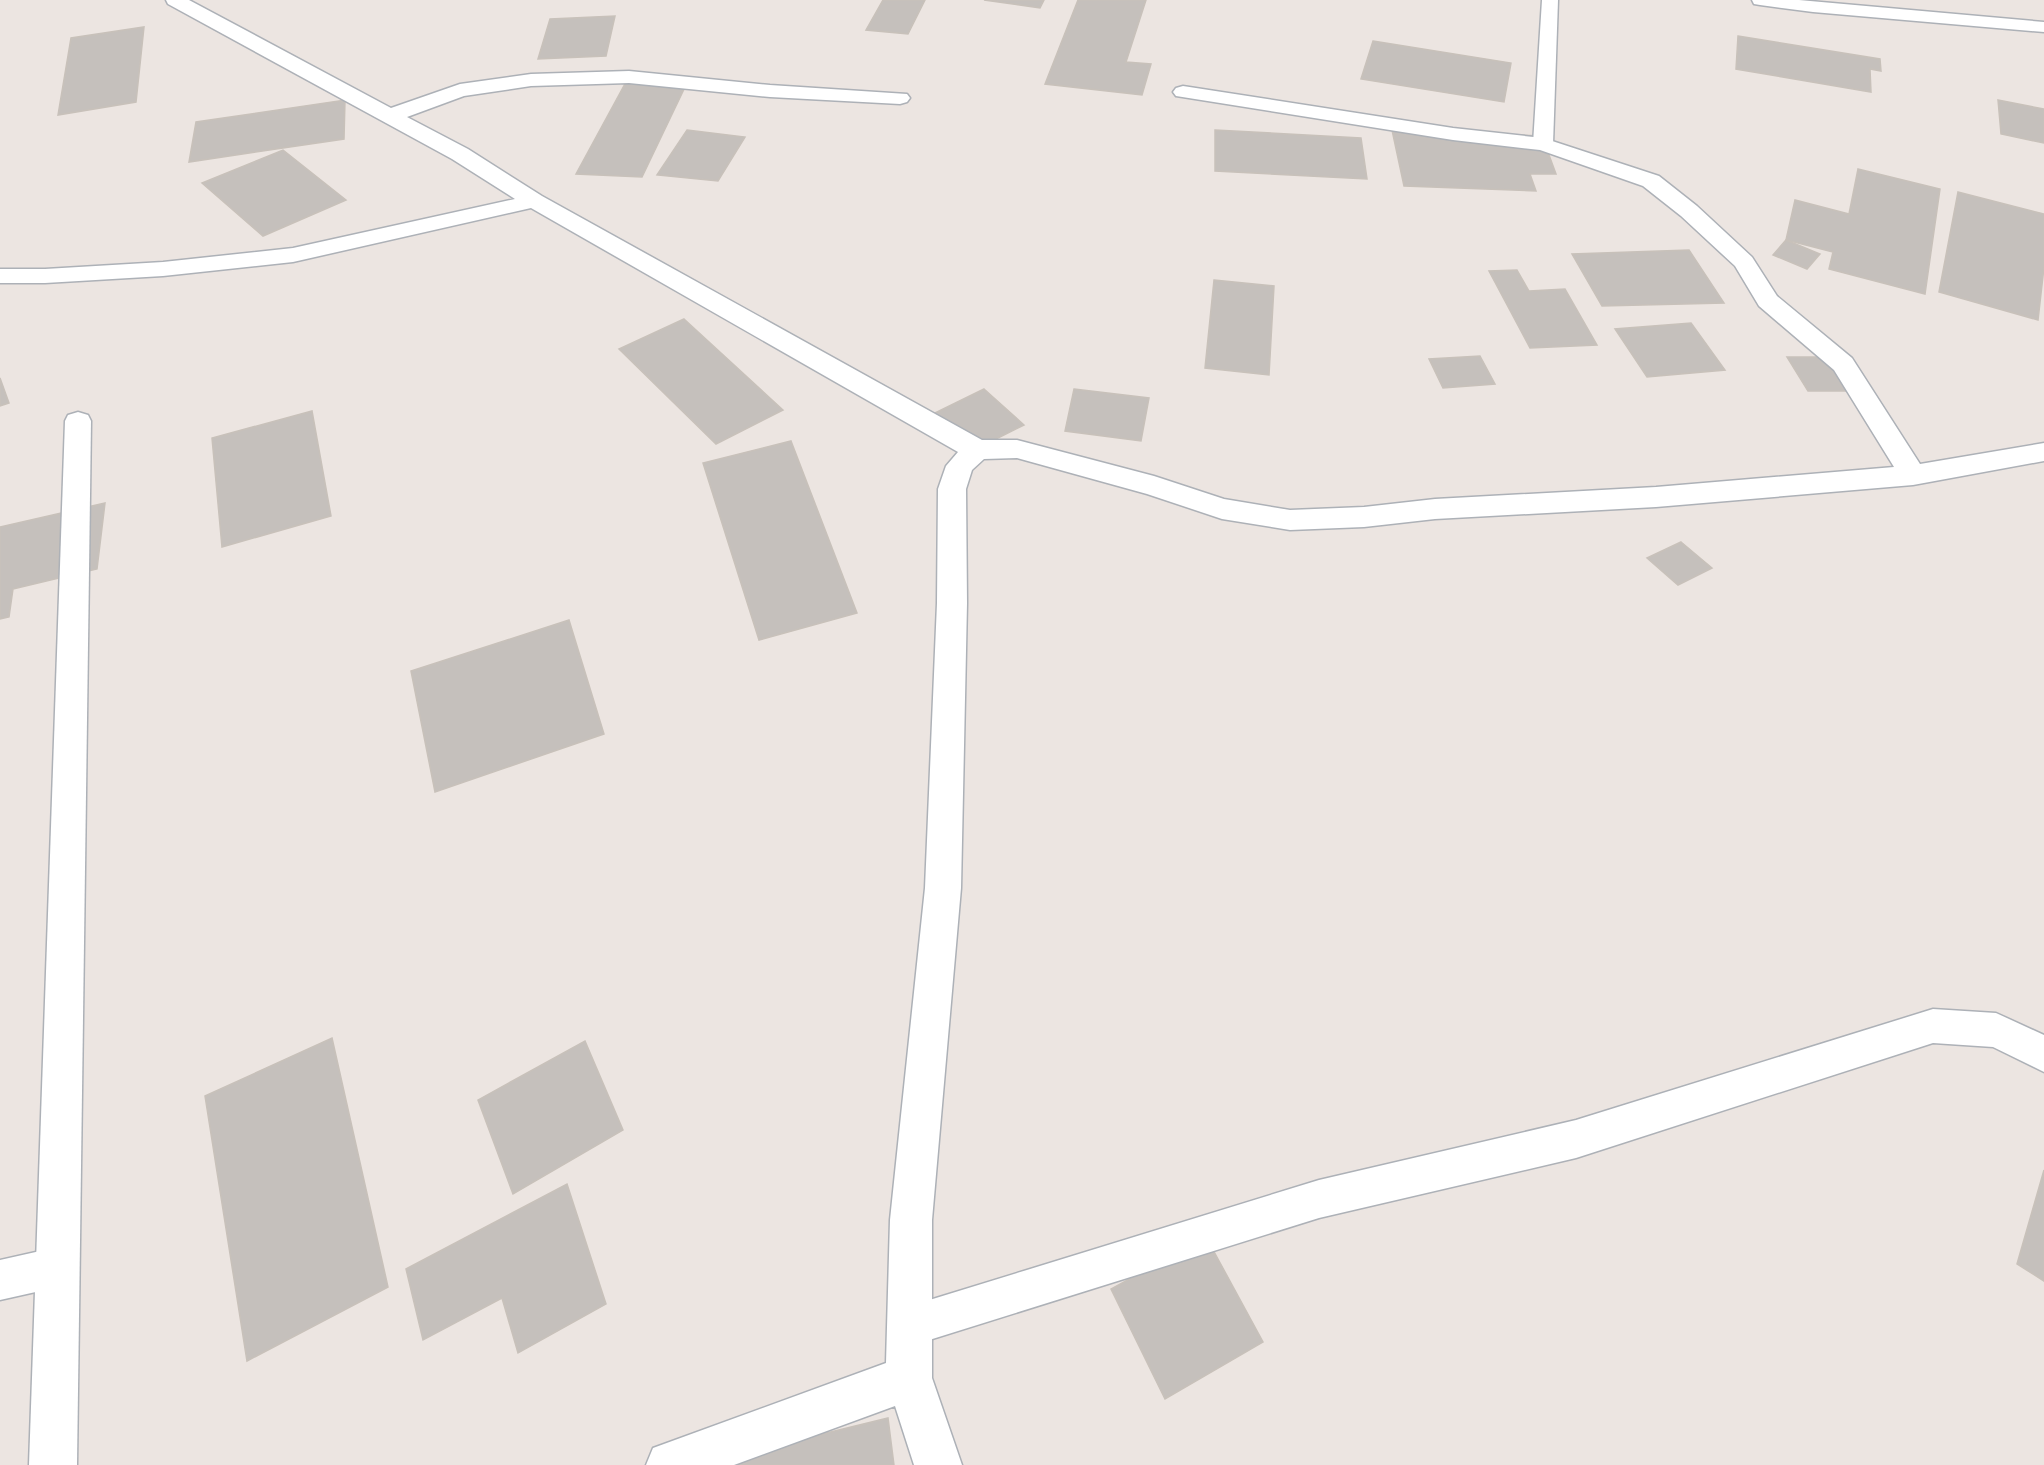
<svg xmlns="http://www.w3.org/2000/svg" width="2044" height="1465" font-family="'DejaVu Sans',sans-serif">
  <rect width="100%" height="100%" fill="#ece5e1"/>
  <g fill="#c5c0bc" stroke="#c8c1ba" stroke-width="1.5">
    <path d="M883,0h42l-17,34 -42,-4z"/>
    <path d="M984,0h60l-4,8z"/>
    <path d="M1078,0h68l-20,62 25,2 -9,31 -97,-11z"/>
    <path d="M615,16l-9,40 -68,3 12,-40z"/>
    <path d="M144,27l-8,75 -78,13 13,-77z"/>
    <path d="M1738,36l142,23 1,12 -11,-2 1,23 -135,-23z"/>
    <path d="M1373,41l138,22 -7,39 -143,-23z"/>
    <path d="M626,82l60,3 -44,92 -66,-3z"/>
    <path d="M345,100l-1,39 -155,23 7,-40z"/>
    <path d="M1998,100l46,9v34l-43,-9z"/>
    <path d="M687,130l58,7 -27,44 -61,-6z"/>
    <path d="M1215,130l146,8 6,41 -152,-8z"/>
    <path d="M1392,130l150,6 14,38h-26l6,17 -132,-5z"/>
    <path d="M283,150l63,50 -83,36 -61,-53z"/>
    <path d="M1858,169l82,20 -15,105 -96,-25 4,-17 -47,-12 9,-40 54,14z"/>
    <path d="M1958,192l86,22v53l-6,53 -99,-28z"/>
    <path d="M1786,240l34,14 -13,15 -34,-14z"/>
    <path d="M1689,250l35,53 -122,3 -30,-52z"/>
    <path d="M1517,270l12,21 36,-2 32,56 -67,3 -41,-77z"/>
    <path d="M1214,280l60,6 -5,89 -64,-7z"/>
    <path d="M684,319l99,91 -67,34 -97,-95z"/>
    <path d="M1691,323l34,47 -78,7 -32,-48z"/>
    <path d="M1480,356l15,28 -52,4 -14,-29z"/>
    <path d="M1787,357h49l21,34h-49z"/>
    <path d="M0,378l9,25 -9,3z"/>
    <path d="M984,389l40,36 -50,25 -39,-37z"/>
    <path d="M1074,389l75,9 -8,43 -76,-10z"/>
    <path d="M312,411l19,105 -109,31 -10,-109z"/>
    <path d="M791,441l66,172 -98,27 -56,-177z"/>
    <path d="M105,503l-8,66 -84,20 -4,28 -9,2v-92z"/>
    <path d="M1681,542l31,26 -34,17 -31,-27z"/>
    <path d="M569,620l35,114 -169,58 -24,-121z"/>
    <path d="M332,1038l56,249 -141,74 -42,-265z"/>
    <path d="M585,1041l38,89 -110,64 -35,-94z"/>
    <path d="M2044,1170v111l-27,-17z"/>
    <path d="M567,1184l39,120 -88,49 -16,-55 -79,42 -17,-71z"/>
    <path d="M1206,1237l57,105 -98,57 -54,-110z"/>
    <path d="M888,1418l6,47h-198z"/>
  </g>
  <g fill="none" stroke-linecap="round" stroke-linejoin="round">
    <defs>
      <g id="lane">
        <path d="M1542,0h16l-5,144 -3,4h-14l-3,-4z"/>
        <path d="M1752,0h47l245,22v10l-231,-20 -53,-7 -6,-1z"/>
        <path d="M1933,1009l63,4 48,22v37l-51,-25 -60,-4 -357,115 -257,60 -409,128 -14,-6 -6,-14 6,-14 14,-6 409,-126 257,-60z"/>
        <path d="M58,1247l14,6 6,14 -6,14 -14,6 -58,13v-40z"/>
      </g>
      <g id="street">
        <path d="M166,0h23l202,108 69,-24 71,-10 98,-3 141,14 137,9 3,4 -3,4 -7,2 -130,-7 -141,-14 -98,3 -67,10 -57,21 61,32 74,47 440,244h35l137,36 70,23 66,11 74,-3 71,-8 221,-12 238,-20 -60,-97 -75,-64 -24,-40 -54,-50 -38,-30 -103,-36 -87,-10 -277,-44 -3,-4 3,-4 7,-2 270,42 90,10 116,38 38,30 55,51 25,39 75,62 68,106 124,-21v18l-131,24 -257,22 -221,12 -71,8 -74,3 -68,-11 -75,-25 -130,-36 -33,1 -12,11 -6,19 1,114 -6,285 -29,332v158l30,87h-48l-19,-59 -161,59h-88l7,-17 233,-85 4,-143 35,-332 12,-285 1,-114 8,-23 12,-14 -427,-244 -238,54 -130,14 -118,7h-45v-14h45l118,-7 130,-14 222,-49 -63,-40 -284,-155z"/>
        <path d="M78,412l10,3 3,6 -14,1044h-48l36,-1044 3,-6z"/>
      </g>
    </defs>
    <use href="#lane" stroke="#adb1b7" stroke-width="3"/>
    <use href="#street" stroke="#adb1b7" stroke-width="3"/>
    <use href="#lane" fill="#fff" fill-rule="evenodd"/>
    <use href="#street" fill="#fff" fill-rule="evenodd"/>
  </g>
</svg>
